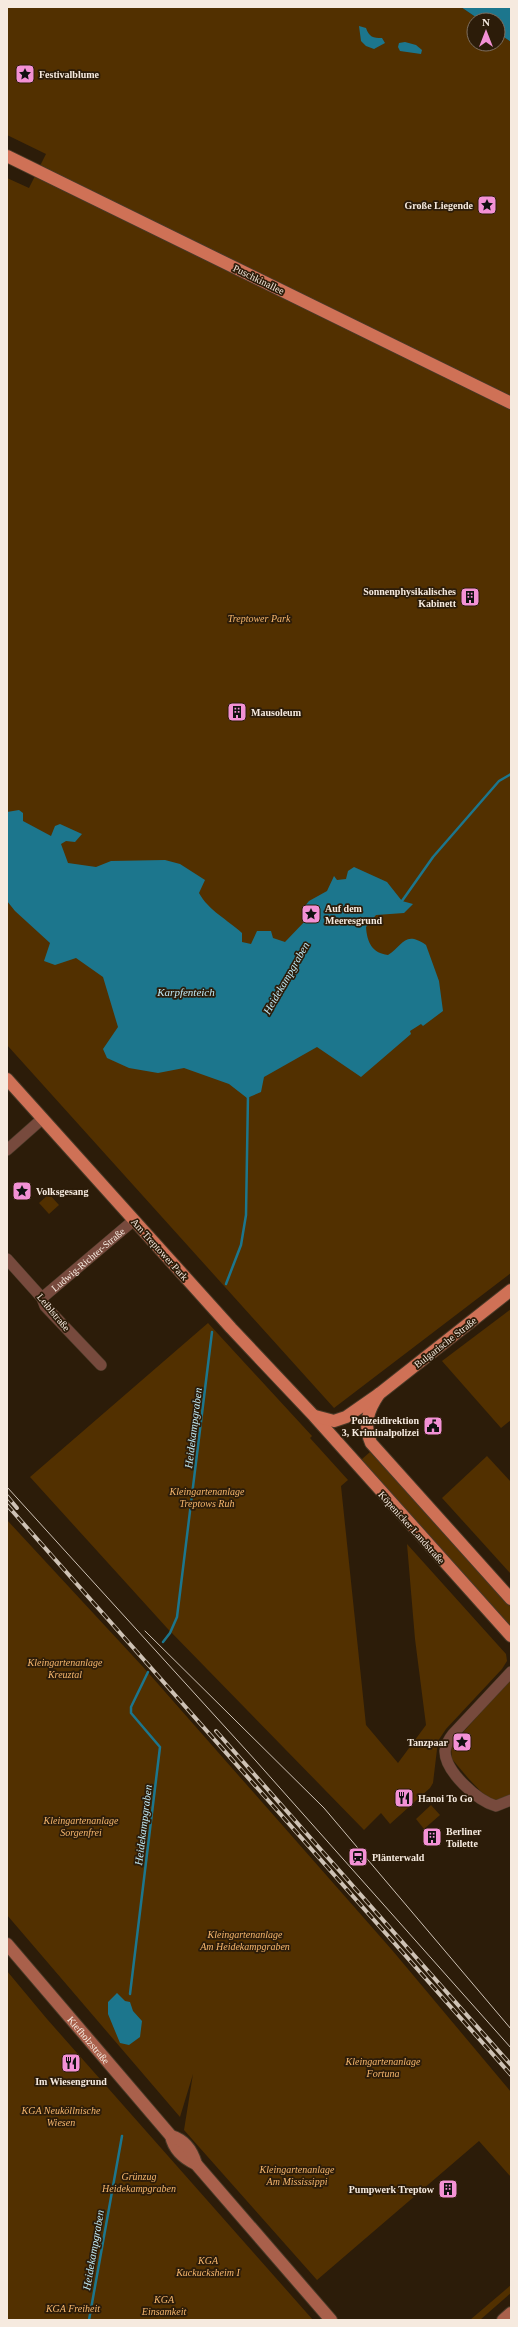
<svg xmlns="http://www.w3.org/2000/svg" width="518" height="2327" font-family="'Times New Roman',serif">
  <rect width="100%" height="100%" fill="#2c1c09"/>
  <g fill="#523000">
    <path d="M7,7h454l19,13h-6v24h24v-11l13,9v1231l-177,135 -327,-363v-867l22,10 17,-34 -39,-19z"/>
    <path d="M49,1194l10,11 -10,9 -10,-11z"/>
    <path d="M511,1309v111l-10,8 -59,-67z"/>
    <path d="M208,1323l104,113 -2,2 38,42 -7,6 25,239 32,38 28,-38 -11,-86 -8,-95 99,110 1,7 -5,8 -56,60 -8,12 -5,42 -3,5 -40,36 -9,-11 -17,17 -197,-202 -137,-151z"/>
    <path d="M370,1452l141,155v21l-150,-168z"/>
    <path d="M487,1456l24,26v92l-69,-76z"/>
    <path d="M7,1520l137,148 248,282 119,142v85l-32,-36 -162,139 -133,-150 9,-56 -13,43 -173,-202z"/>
    <path d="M511,1678v116l-12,7 -12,-3 -19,-20 -16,-19 -1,-13z"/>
    <path d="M431,1805l9,10 -16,14 -8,-10z"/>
    <path d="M7,1971l40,48 266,301h-306z"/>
    <path d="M511,2285v8l-31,27h-10z"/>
  </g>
  <g fill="#1c768d">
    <path d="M461,7h50v35l-13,-9v-13h-18z"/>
    <path d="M359,26l7,2c3,9 7,10 16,10l3,5 -11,6 -8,-3 -5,-5z"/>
    <path d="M405,42l11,3 6,5 -1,4 -21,-3 -2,-4 1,-4z"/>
    <path d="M19,810l4,3v8l28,15 4,-10 5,-2 22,10 -7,8 -9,-1 -5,3 7,19 28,4 15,-6 54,-1 15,4 25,16 -6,13c9,17 29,27 43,40v9l9,2 6,-13h14l2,7 12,4 22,-23 -3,-5v-7l5,-6 18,-10 7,-15 3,4 9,-1 2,-8 6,-4 33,15 15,19 11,3 -9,9 -28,2 -10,12c1,15 6,26 22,28 15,-9 16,-25 38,-10l13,36 4,30 -20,15 -2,-2 -11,7 1,3 -50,43 -44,-30 -53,30 -3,15 -14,6 -18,-14 -45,-16 -26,5 -29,-5 -22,-10 -4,-9 15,-22 -15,-50 -27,-19 -21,7 -11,-4 6,-18 -35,-32 -8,-10v-89z"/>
    <path d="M117,1993l8,8 5,1 3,9 9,10 -2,16 -11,8 -9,-2 -12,-29v-12z"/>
  </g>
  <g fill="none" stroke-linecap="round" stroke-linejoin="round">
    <g stroke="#1c768d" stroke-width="2.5">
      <path d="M399,901h3l31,-44 66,-76 12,-7"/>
      <path d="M226,1284l15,-39 5,-30 2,-120"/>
      <path d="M163,1642l7,-9 7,-16 35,-285"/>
      <path d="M130,1994l30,-247 -29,-34v-6l17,-35"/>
      <path d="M89,2320l33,-184"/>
    </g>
    <defs>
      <g id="street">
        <path d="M7,1150l35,-31"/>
        <path d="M7,1259l35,39 3,8 56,59"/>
        <path id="s1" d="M42,1298l92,-78"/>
        <path d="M511,1672l-58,62c-4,5 -7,10 -8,17 0,21 33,50 51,55l15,-6"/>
      </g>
      <g id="secondary">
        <path id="s2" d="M7,1944l164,192c3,14 12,22 25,28l135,156"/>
        <path d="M171,2136c14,4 21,14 25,28"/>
        <path d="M503,2320l8,-7"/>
      </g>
      <g id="primary">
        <path d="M7,156l504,247"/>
        <path d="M7,1079l224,249 83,88 197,220"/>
        <path d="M379,1394c-11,16 -16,31 -8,49l140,156"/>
        <path d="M315,1416l19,5 12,-4 33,-23 132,-104"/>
      </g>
    </defs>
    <use href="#street" stroke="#483927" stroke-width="12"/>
    <use href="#secondary" stroke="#483927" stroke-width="14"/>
    <use href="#primary" stroke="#483927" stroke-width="14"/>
    <use href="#street" stroke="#774a3d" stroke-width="11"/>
    <use href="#secondary" stroke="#a9604b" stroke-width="12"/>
    <use href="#primary" stroke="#cf7156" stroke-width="12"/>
    <g stroke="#cec2b5" stroke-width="1">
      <path d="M7,1487l249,274 255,287"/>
      <path d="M145,1631l179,177 187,221"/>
    </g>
    <defs>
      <g id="rail">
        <path d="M7,1496l10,12"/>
        <path d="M7,1505l504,570"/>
        <path d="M216,1731l295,334"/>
      </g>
    </defs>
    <use href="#rail" stroke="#cec2b5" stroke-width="4"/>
    <use href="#rail" stroke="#2c1c09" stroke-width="2.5" stroke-dasharray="8" stroke-linecap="butt"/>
  </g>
  <defs>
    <symbol id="sight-square" viewBox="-11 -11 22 22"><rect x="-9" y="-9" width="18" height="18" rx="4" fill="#f391d5" stroke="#2c1c09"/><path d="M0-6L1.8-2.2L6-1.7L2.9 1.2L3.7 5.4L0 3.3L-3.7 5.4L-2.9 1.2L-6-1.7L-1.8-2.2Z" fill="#111"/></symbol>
    <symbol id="building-square" viewBox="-11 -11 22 22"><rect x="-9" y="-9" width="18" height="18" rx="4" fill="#f391d5" stroke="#2c1c09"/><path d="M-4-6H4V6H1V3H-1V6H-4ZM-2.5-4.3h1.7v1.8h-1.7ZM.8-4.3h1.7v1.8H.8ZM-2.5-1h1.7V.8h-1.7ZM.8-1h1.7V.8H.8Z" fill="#111"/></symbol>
    <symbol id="civic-square" viewBox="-11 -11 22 22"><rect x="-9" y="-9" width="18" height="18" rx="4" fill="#f391d5" stroke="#2c1c09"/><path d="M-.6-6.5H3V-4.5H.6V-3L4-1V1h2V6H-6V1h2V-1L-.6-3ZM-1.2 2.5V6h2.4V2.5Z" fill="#111"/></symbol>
    <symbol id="restaurant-square" viewBox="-11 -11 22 22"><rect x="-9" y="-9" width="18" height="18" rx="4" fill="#f391d5" stroke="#2c1c09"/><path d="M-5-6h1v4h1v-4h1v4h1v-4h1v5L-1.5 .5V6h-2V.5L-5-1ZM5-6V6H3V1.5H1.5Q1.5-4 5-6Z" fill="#111"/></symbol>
    <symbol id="station-square" viewBox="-11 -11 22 22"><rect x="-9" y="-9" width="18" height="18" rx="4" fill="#f391d5" stroke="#2c1c09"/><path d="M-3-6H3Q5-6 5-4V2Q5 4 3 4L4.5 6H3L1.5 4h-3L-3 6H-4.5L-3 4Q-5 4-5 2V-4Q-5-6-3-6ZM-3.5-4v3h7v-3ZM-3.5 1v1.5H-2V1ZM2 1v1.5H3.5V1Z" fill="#111"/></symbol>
  </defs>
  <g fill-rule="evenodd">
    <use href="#sight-square" x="14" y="63" width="22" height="22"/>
    <use href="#sight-square" x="476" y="194" width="22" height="22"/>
    <use href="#building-square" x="459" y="586" width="22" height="22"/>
    <use href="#building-square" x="226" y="701" width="22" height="22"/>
    <use href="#sight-square" x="300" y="903" width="22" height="22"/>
    <use href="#sight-square" x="11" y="1180" width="22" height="22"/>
    <use href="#civic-square" x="422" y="1415" width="22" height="22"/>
    <use href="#sight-square" x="451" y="1731" width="22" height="22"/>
    <use href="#restaurant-square" x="393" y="1787" width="22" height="22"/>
    <use href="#building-square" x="421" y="1826" width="22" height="22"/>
    <use href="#station-square" x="347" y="1846" width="22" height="22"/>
    <use href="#restaurant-square" x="60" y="2052" width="22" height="22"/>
    <use href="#building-square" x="437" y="2178" width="22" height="22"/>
  </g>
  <g text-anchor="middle" stroke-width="3.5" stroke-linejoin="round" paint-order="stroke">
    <g font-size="10" font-weight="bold" fill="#f6eadf" stroke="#2c1c09" text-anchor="start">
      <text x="39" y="78">Festivalblume</text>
      <text x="473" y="209" text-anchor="end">Große Liegende</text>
      <text x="456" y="595" text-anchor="end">Sonnenphysikalisches<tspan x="456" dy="12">Kabinett</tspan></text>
      <text x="251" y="716">Mausoleum</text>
      <text x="325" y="912">Auf dem<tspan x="325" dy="12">Meeresgrund</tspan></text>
      <text x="36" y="1195">Volksgesang</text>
      <text x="419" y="1424" text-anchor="end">Polizeidirektion<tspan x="419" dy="12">3, Kriminalpolizei</tspan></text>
      <text x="448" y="1746" text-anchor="end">Tanzpaar</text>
      <text x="418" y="1802">Hanoi To Go</text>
      <text x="446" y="1835">Berliner<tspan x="446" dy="12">Toilette</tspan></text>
      <text x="372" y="1861">Plänterwald</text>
      <text x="71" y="2085" text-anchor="middle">Im Wiesengrund</text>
      <text x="434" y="2193" text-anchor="end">Pumpwerk Treptow</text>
    </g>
    <g font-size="10" fill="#f6eadf" stroke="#2c1c09">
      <text transform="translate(259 279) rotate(26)" y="4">Puschkinallee</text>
      <text transform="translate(160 1249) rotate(48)" y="4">Am Treptower Park</text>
      <text dy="4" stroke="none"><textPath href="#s1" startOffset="60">Ludwig-Richter-Straße</textPath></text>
      <text transform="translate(54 1312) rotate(50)" y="4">Leiblstraße</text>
      <text transform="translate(445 1342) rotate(-38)" y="4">Bulgarische Straße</text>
      <text transform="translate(412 1527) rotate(48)" y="4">Köpenicker Landstraße</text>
      <text dy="4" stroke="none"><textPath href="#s2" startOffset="126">Kiefholzstraße</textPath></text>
    </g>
    <g font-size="10" font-style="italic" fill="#f6b66d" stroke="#2c1c09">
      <text x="259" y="622">Treptower Park</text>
      <text x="207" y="1495">Kleingartenanlage<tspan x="207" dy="12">Treptows Ruh</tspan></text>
      <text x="65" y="1666">Kleingartenanlage<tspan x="65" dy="12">Kreuztal</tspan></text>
      <text x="81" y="1824">Kleingartenanlage<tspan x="81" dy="12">Sorgenfrei</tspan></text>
      <text x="245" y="1938">Kleingartenanlage<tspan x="245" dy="12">Am Heidekampgraben</tspan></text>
      <text x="383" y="2065">Kleingartenanlage<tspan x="383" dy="12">Fortuna</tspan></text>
      <text x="61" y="2114">KGA Neuköllnische<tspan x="61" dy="12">Wiesen</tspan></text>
      <text x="297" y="2173">Kleingartenanlage<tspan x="297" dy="12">Am Mississippi</tspan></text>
      <text x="139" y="2180">Grünzug<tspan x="139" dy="12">Heidekampgraben</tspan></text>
      <text x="208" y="2264">KGA<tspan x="208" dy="12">Kuckucksheim I</tspan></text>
      <text x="164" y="2303">KGA<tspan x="164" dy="12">Einsamkeit</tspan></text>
      <text x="73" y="2312">KGA Freiheit</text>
    </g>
    <g font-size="11" font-style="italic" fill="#bfe9f6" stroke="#2c1c09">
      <text transform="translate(286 978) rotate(-60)" y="4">Heidekampgraben</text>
      <text x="186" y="996">Karpfenteich</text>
      <text transform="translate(193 1428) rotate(-83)" y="4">Heidekampgraben</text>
      <text transform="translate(143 1825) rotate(-83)" y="4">Heidekampgraben</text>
      <text transform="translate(93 2250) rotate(-80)" y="4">Heidekampgraben</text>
    </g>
  </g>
  <rect width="518" height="2327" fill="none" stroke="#f6eadf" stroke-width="16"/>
  <g transform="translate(486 32)"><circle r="19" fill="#2c1c09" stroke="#7d6e5f"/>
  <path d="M0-3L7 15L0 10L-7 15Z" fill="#f391d5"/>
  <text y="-6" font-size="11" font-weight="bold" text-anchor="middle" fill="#f6eadf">N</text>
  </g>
</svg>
